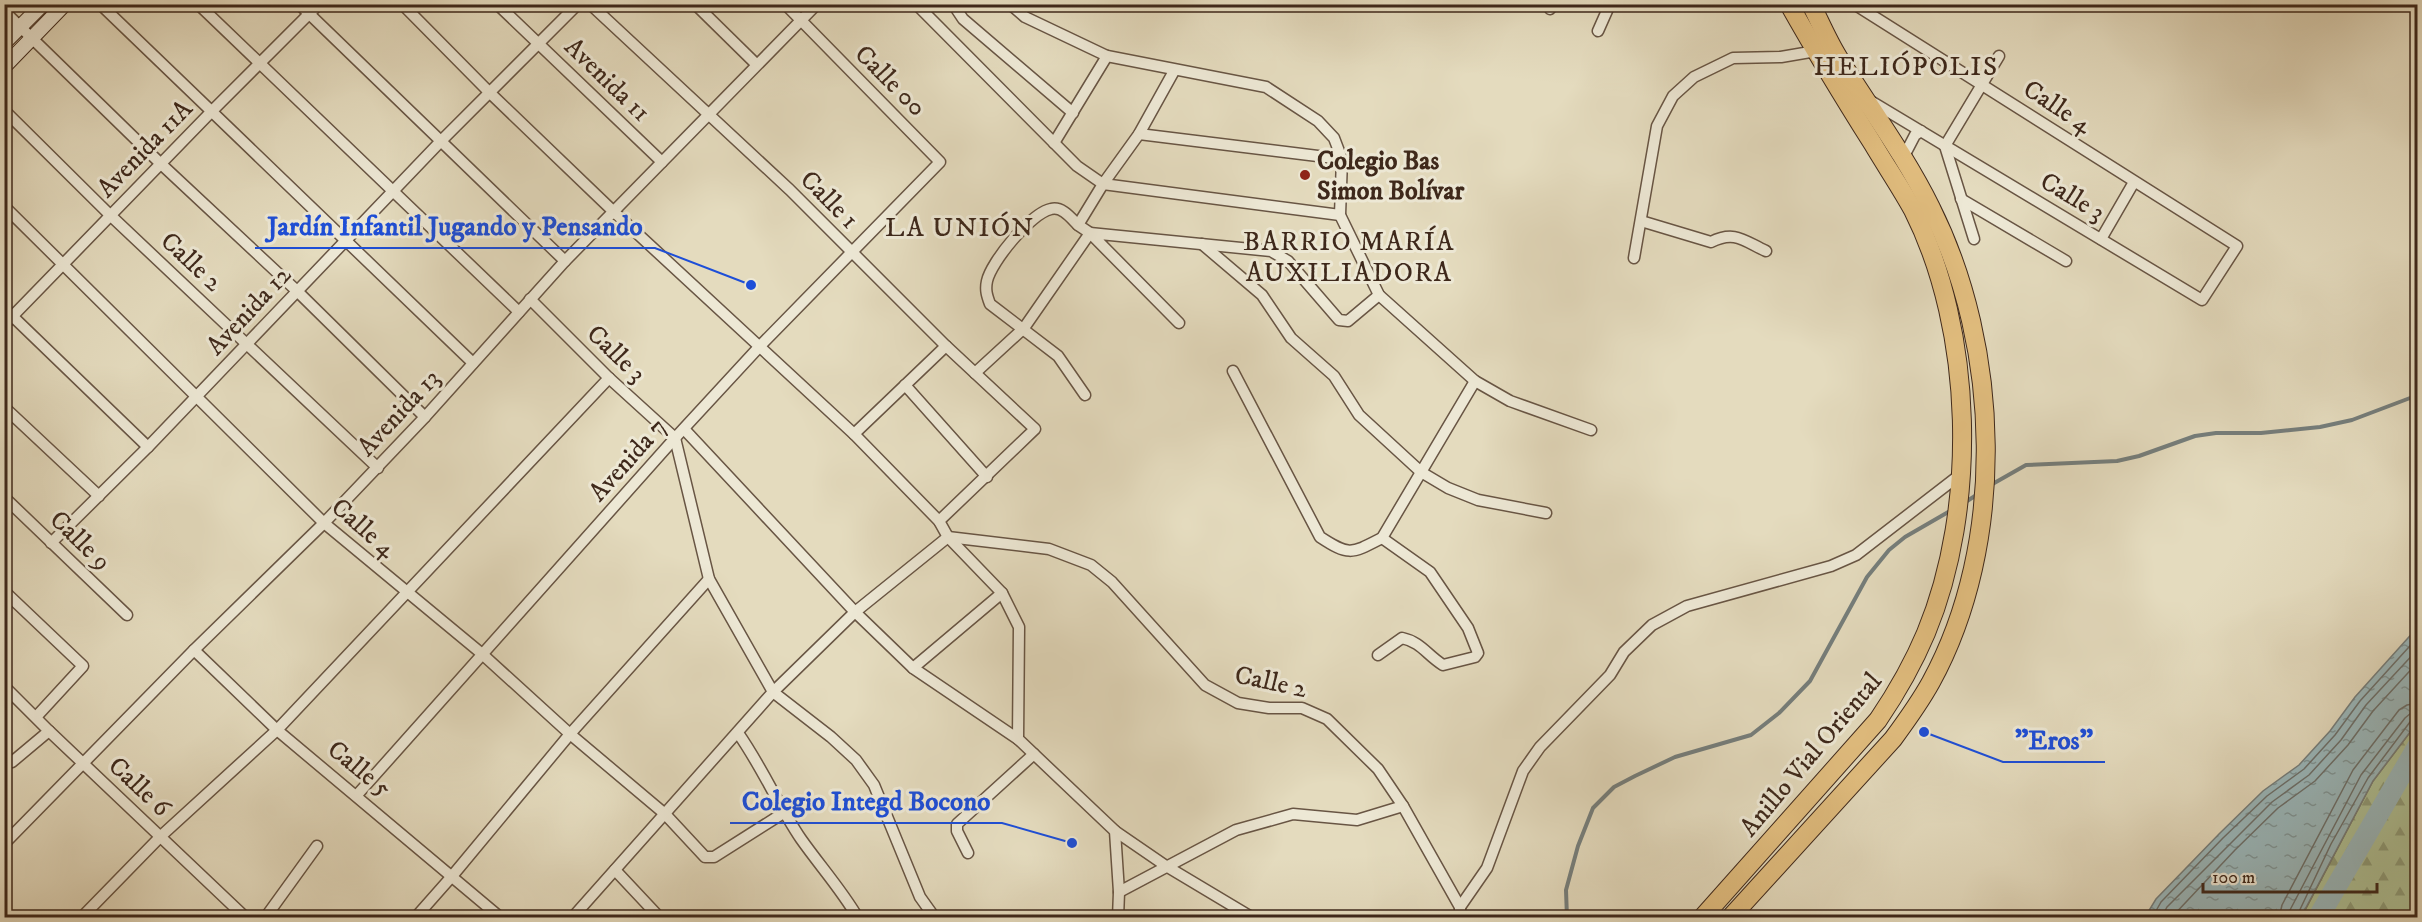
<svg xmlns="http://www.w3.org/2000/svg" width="2422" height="922" font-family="'IM FELL DW Pica',serif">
  <defs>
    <pattern id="forest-firs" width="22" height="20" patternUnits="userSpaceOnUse" patternTransform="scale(1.5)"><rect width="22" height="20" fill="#aec196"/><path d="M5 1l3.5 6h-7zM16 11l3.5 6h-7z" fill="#8f9d7a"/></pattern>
    <pattern id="water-ripples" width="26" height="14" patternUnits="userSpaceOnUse" patternTransform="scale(1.5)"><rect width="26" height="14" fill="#9ab8bc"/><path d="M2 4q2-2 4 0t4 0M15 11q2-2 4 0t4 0" fill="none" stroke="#7f9698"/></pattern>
  </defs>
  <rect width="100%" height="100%" fill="#e4dbbe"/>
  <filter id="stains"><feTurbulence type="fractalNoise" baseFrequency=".00333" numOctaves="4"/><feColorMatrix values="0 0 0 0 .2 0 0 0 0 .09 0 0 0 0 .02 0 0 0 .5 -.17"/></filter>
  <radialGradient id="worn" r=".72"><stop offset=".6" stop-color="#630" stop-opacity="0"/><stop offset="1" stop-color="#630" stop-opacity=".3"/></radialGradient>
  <path fill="url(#forest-firs)" stroke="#767458" stroke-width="1.5" d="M2417,723v194l-116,1 72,-137z"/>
  <path fill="url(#water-ripples)" stroke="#757e7c" stroke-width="1.5" d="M2417,628v95l-44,58 -72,136h-156l11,-18 63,-65 44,-43 36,-26 31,-34 25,-34z"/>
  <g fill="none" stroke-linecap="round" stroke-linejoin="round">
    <g stroke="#6c706c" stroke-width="1.5">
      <path d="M2152,918l9,-16 62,-64 44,-42 37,-27 31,-34 25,-34 58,-64"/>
      <path d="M2161,918l6,-11 105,-105 37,-27 32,-35 25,-35 52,-56"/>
      <path d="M2171,918l64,-68 43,-42 37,-27 33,-36 25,-34 45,-49"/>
      <path d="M2279,918l3,-13 71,-135 46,-60 8,-5 11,-2"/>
      <path d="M2288,918l2,-8 71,-135 44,-57 6,-5 7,-1"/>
      <path d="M2296,918l35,-74 37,-66 42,-56 8,-2"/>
    </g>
    <g stroke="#757e7c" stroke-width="4">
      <path d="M1989,486l37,-21 91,-4 22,-5 56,-20 21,-3h45l59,-6 32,-7 66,-25"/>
      <path d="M1964,503l14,-9"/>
      <path d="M1567,918l-1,-28 12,-44 15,-38 21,-21 21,-11 40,-19 76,-22 28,-22 31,-32 57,-104 22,-27 16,-13 45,-26"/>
    </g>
    <path stroke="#9ab8bc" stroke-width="21" d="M2318,918l100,-172"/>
    <defs>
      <g id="street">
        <path d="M100,4l373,359"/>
        <path d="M198,4l321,308"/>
        <path d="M299,4l266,257"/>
        <path d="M402,4l87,88 125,120 240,222 85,87 9,16 54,56 17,34 -1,112 97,92 4,61 -1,26"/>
        <path d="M497,4l165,158"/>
        <path d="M590,4l200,186 156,156 89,83 -96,92"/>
        <path d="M695,4l61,60"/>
        <path d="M916,4l161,162 26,18 237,31"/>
        <path d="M953,4l10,15 110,94"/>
        <path d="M1010,4l15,13 82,39 159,31 52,34 16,17 8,21 -2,56 39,80 96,86 35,20 81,29"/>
        <path d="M1854,4l383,242 -35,54 -333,-200"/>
        <path d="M1550,9l4,-5"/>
        <path d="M4,11l156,152 137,128 128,126"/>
        <path d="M1598,31l12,-27"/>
        <path d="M4,110l106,105 268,253"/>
        <path d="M1139,134l203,25"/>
        <path d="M1054,143l53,-87"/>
        <path d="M1903,158l12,-23 6,-4"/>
        <path d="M1961,199l105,62"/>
        <path d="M4,206l320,317 157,130 89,81 95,80 40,43h9l71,-45"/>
        <path d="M1641,221l70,21c24,-12 33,-1 55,9"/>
        <path d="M1078,225c-7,-7 -16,-19 -27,-16 -20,4 -60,53 -64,72 -2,9 0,15 3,23l68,52 27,39"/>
        <path d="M1974,239l-29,-93 54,-90"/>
        <path d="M2101,239l33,-57"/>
        <path d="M1202,244l60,51 29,43 43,38 25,39 62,57 27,16 30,12 68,13"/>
        <path d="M1634,258l23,-132 16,-30 21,-19 39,-19 48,-1 35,-6"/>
        <path d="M530,299l79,79 66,60 34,141 64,113 58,45 25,23 18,25 46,112 15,21"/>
        <path d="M4,308l144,139"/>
        <path d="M1179,323l-89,-90 181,18 17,10 51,59 9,1 31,-26"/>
        <path d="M4,325l208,-214 107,-107"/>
        <path d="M1233,371l87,166c29,19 31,17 62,1l93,-157"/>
        <path d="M975,373l49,-45 66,-95 -12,-8 25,-41 36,-50 35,-63"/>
        <path d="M905,385l82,92"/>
        <path d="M4,407l95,89"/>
        <path d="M684,429l171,183 58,56 105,71"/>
        <path d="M854,434l92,-88"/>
        <path d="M4,497l123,118"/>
        <path d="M51,543l97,-96 293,-306 137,-137"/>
        <path d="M4,591l79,75 -47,51"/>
        <path d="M194,650l83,80 224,188"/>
        <path d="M1378,655l24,-17c19,4 25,17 41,27l32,-8 3,-4 -10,-25 -38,-56 -48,-34"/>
        <path d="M913,668l89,-75"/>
        <path d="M4,686l45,45 197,187"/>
        <path d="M738,733c24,34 40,72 63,106 19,27 40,50 57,79"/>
        <path d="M4,763l8,-1 37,-31"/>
        <path d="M357,795l318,-357 85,-92 180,-184 -155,-158"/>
        <path d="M1115,831l51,35 87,52"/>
        <path d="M4,844l190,-194 130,-127 101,-106 140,-156 252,-257"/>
        <path d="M968,853l-11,-22v-7l77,-70"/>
        <path d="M615,870l45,48"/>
        <path d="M1119,892l117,-62 57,-16 64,6 46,-14"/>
        <path d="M1460,907l27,-39 36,-97 17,-24 70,-72 14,-23 28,-27 35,-19 144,-40 25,-11 105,-81"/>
        <path d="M81,918l80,-82 116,-106 332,-352"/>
        <path d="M265,918l52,-72"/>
        <path d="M415,918l38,-43 117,-141 139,-155"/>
        <path d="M572,918l201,-226 82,-80 93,-75 101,12 42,16 21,17 93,103 33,18 31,5h33l25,11 51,50 25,37 57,101v11"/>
      </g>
      <g id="secondary">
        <path d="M4,43l39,-39"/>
        <path d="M4,67l61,-63"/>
      </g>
      <g id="highway">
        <path d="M1702,918l176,-198c19,-28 35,-56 48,-87 52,-125 48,-302 -13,-423 -12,-22 -27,-44 -40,-66 -29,-46 -57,-92 -84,-140"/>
        <path d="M1730,918l163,-179c14,-19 27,-37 38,-57 76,-139 70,-334 0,-474 -26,-53 -62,-101 -93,-151 -10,-16 -18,-35 -27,-53"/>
      </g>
    </defs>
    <use href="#street" stroke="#685544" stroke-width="13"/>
    <use href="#secondary" stroke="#3e281b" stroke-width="16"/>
    <use href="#highway" stroke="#3e281b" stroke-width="20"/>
    <use href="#street" stroke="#ede8d5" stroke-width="10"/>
    <use href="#secondary" stroke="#ede8d5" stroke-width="14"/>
    <use href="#highway" stroke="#e2be7f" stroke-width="18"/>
  </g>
  <circle fill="#8f2418" stroke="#ede8d5" stroke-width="2" cx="1305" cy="175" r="6"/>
  <g text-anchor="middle" stroke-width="6" stroke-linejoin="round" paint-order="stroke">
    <g font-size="26" fill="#3e281b" stroke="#ede8d5">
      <text transform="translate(608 79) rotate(44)" y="9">Avenida 11</text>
      <text transform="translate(891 80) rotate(45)" y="9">Calle 00</text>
      <text transform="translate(2058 106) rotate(33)" y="9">Calle 4</text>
      <text transform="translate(144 148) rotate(-46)" y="9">Avenida 11A</text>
      <text transform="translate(2073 196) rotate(31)" y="9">Calle 3</text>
      <text transform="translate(830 199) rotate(45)" y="9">Calle 1</text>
      <text transform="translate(192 261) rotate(43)" y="9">Calle 2</text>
      <text transform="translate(248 310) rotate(-47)" y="9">Avenida 12</text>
      <text transform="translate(617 353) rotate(44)" y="9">Calle 3</text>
      <text transform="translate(398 412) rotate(-47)" y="9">Avenida 13</text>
      <text transform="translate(627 459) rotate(-48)" y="9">Avenida 7</text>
      <text transform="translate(364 527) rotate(41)" y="9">Calle 4</text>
      <text transform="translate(81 540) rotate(44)" y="9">Calle 9</text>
      <text transform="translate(1271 681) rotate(12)" y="9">Calle 2</text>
      <text transform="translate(1810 754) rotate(-50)" y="9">Anillo Vial Oriental</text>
      <text transform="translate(360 768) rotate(39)" y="9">Calle 5</text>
      <text transform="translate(140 786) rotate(43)" y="9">Calle 6</text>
    </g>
    <g font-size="26" font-weight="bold" fill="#3e281b" stroke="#ede8d5" text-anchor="start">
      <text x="1317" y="169">Colegio Bas<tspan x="1317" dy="30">Simon Bolívar</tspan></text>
    </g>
    <g font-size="27" letter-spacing="1.5" fill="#3e281b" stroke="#ede8d5">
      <text x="1906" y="75">HELIÓPOLIS</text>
      <text x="960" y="236">LA UNIÓN</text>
      <text x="1349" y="250">BARRIO MARÍA<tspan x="1349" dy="31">AUXILIADORA</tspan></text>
    </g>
  </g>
  <path fill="none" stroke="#1d4ed8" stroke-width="2" d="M751 285L655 248H255M1924 732L2003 762H2105M1072 843L1002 823H730"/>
  <g fill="#1d4ed8" stroke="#ede8d5" stroke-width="2">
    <circle cx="751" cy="285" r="6"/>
    <circle cx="1924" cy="732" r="6"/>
    <circle cx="1072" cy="843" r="6"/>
  </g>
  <g font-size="27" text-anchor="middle" font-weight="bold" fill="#1d4ed8" stroke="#ede8d5" stroke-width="6" stroke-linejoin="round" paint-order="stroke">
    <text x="455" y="235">Jardín Infantil Jugando y Pensando</text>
    <text x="2054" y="749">"Eros"</text>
    <text x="866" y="810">Colegio Integd Bocono</text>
  </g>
  <rect width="2422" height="922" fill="none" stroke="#e4dbbe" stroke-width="24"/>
  <rect x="6" y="6" width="2410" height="910" fill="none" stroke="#3e281b" stroke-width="3"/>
  <rect x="12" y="12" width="2398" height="898" fill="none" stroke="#3e281b" stroke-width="1.5"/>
  <path d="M2203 883v9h174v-9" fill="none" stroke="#3e281b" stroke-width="3"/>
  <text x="2212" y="883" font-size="18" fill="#3e281b" stroke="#ede8d5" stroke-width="4.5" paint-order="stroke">100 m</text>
  <rect width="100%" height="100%" filter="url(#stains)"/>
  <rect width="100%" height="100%" fill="url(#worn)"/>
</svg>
